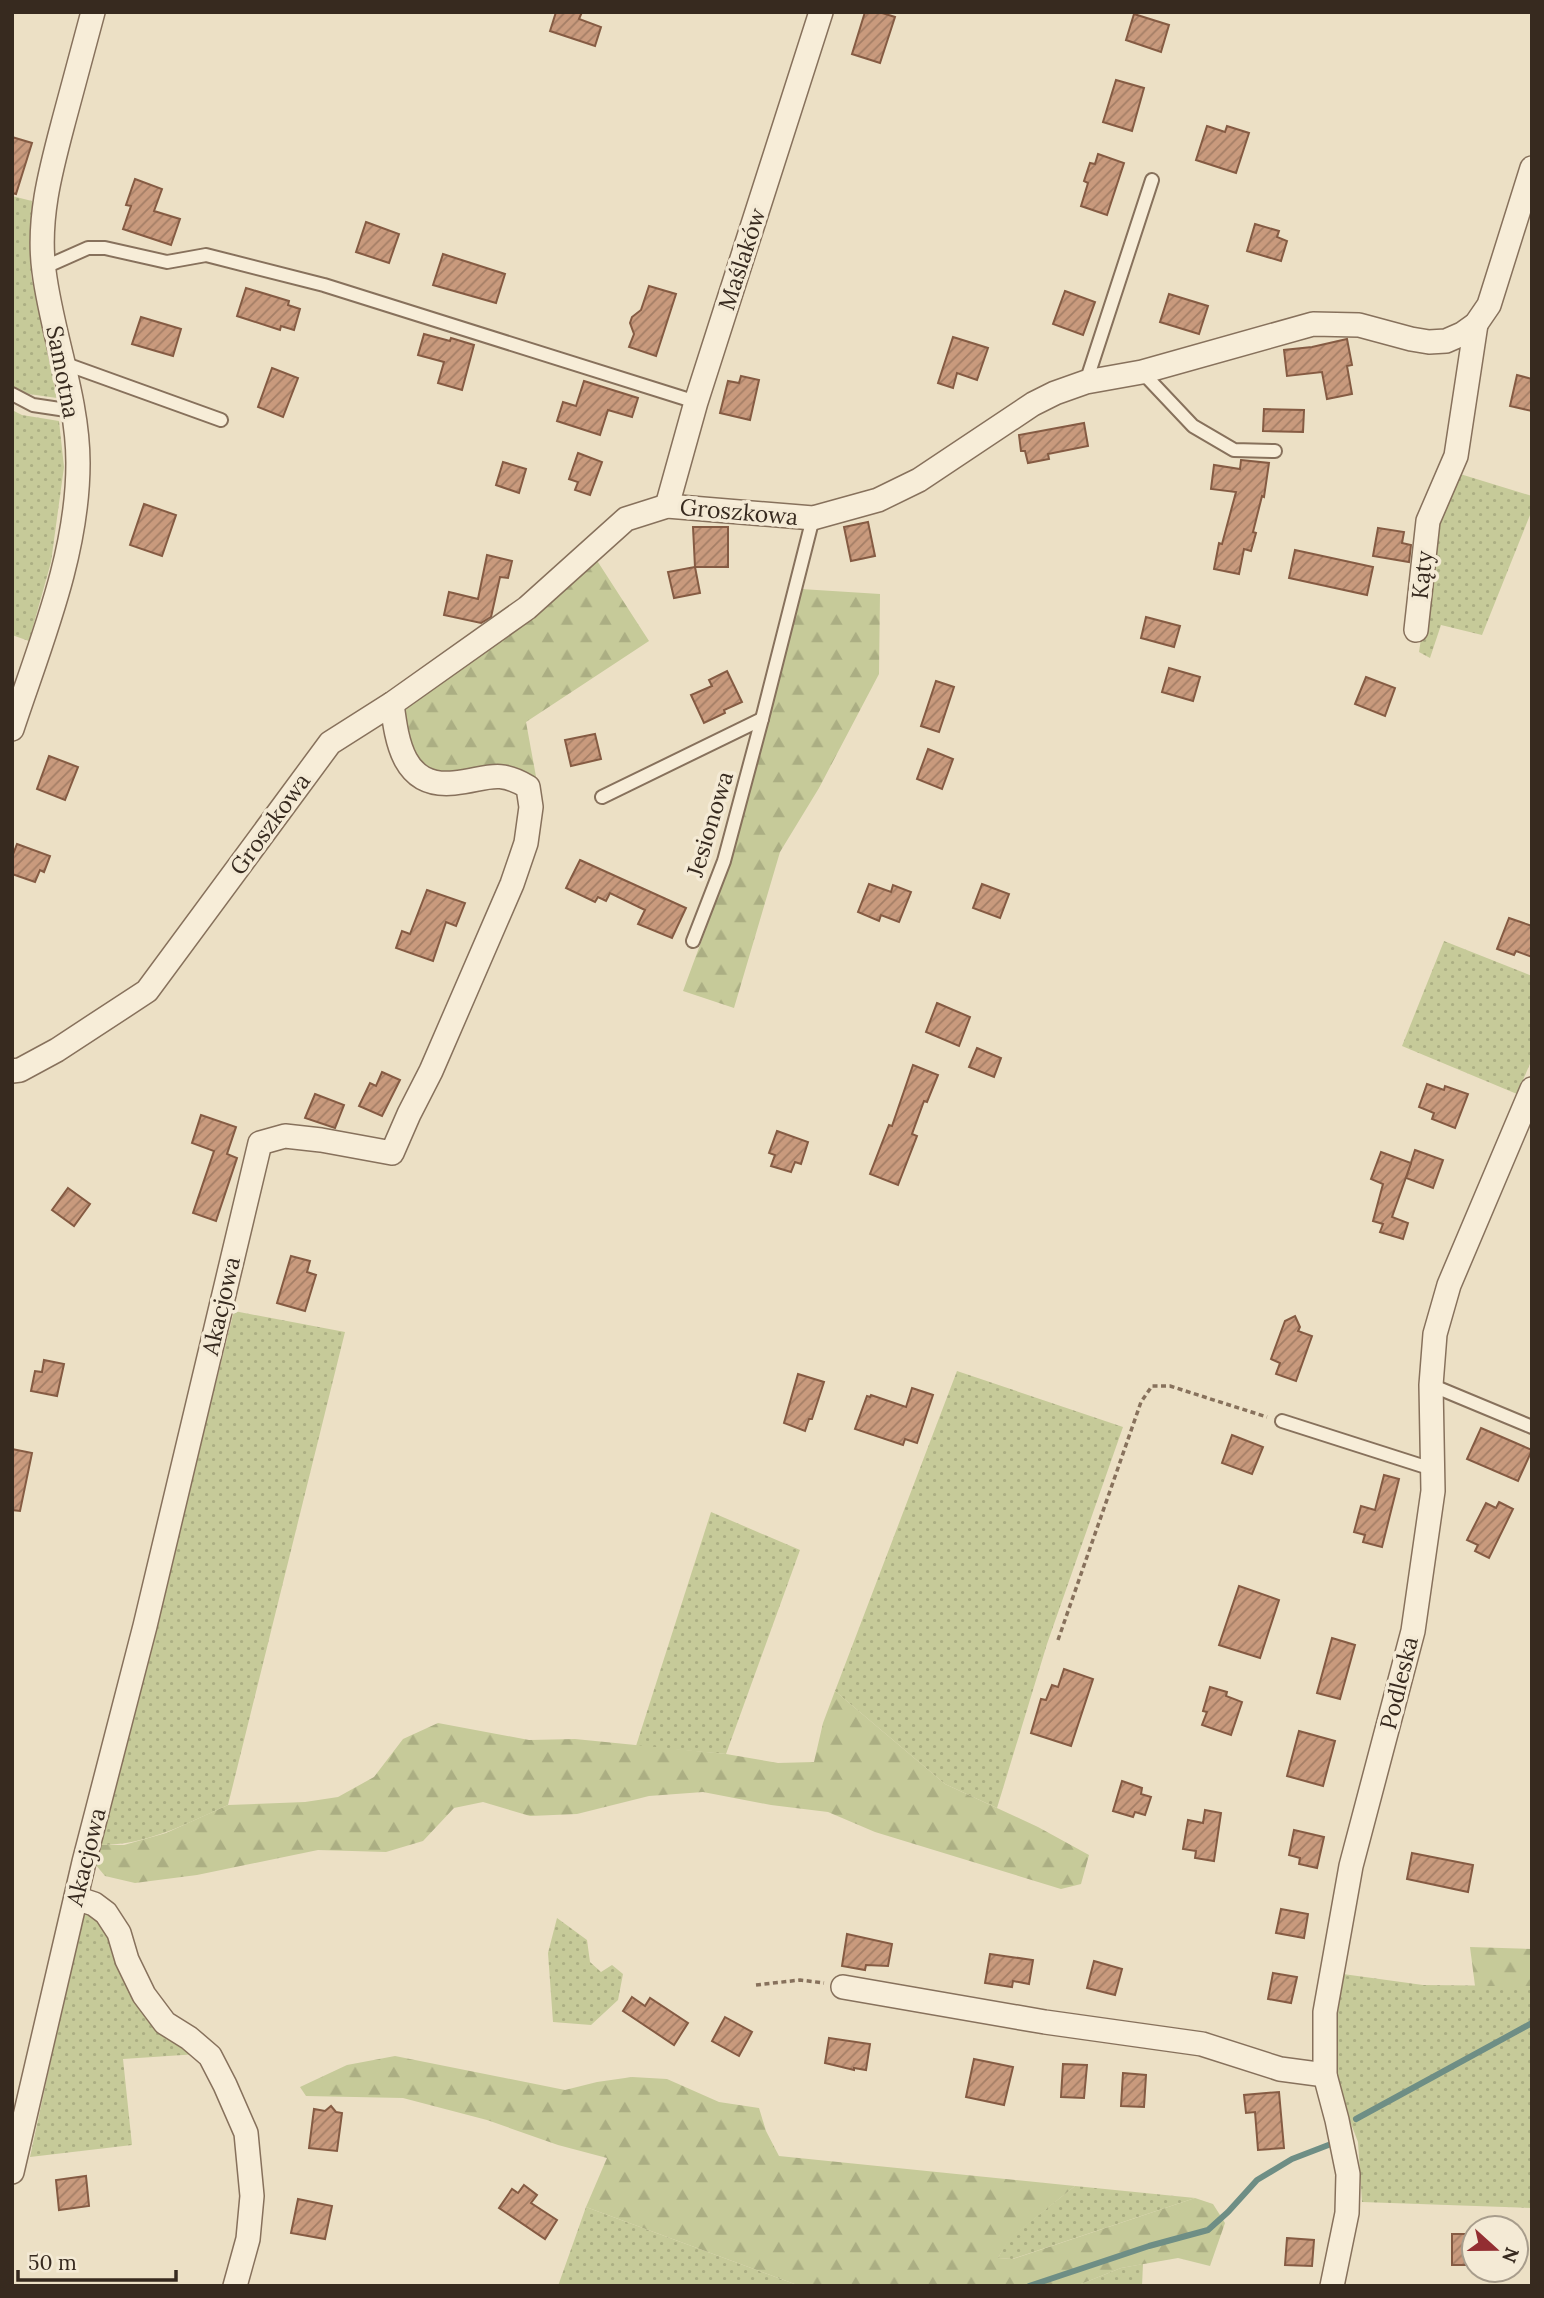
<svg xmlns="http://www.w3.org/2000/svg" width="1544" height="2298" font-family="Lora,serif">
  <defs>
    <pattern id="grass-dots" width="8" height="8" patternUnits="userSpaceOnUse" patternTransform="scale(1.75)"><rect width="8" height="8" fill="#c6ca99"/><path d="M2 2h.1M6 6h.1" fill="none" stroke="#abae83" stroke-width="1.8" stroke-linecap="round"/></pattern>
    <pattern id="forest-firs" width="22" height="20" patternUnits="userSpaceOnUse" patternTransform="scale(1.75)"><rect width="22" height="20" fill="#c6ca99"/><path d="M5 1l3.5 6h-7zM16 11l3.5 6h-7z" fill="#abae83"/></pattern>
    <pattern id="building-hatch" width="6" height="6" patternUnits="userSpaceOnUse" patternTransform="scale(1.75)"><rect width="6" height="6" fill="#c99a7d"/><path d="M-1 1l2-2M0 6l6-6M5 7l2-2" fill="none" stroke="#a47e66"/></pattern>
  </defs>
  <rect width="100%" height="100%" fill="#ece0c5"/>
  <g fill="url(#grass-dots)">
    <path d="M12,196l20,5 -1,74 26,123 -28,-4 -17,-8z"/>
    <path d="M12,410l10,5 37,6 5,46 -13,95 -22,79 -17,-6z"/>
    <path d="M1457,473l75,23v14l-50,125 -41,-10 -11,33 -11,-6 19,-127z"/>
    <path d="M1444,941l88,35v83l-15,35 -115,-48z"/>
    <path d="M234,1311l111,21 -117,473c-43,19 -80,40 -128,40z"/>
    <path d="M957,1371l166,56 -76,217 -50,164 -52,-24 -110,-93z"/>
    <path d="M711,1512l89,38 -74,204 -90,-8z"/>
    <path d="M83,1912l16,7 99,135 -75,5 9,86 -102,12z"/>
    <path d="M557,1918l30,22 3,22 11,10 11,-7 11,9 -5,26 -27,25 -38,-3 -5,-69z"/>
    <path d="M1343,1974l80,11 109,1v222l-170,-6 -4,-60 -21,-55 -2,-53z"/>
    <path d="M1075,2186l120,12 -183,61 -14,-1 10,-19z"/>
    <path d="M586,2207l214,79h-242z"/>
    <path d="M1143,2264l-1,22h-66l45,-18z"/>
  </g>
  <g fill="url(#forest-firs)">
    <path d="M596,559l53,82 -123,81 11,60 -92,-6 -29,-13 -10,-30 -1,-26z"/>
    <path d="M801,589l79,5 -1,80 -60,114 -39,64 -46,156 -51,-17 48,-130z"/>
    <path d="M835,1691l110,93 93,43 51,28 -8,29 -20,5 -186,-57 -47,-20 -57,-7 -68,-13 -54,4 -72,18 -47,2 -47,-14 -29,6 -31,33 -37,11 -68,-2 -121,25 -62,8 -30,-7 -10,-12 5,-19h24l42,-12 62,-28 77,-3 33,-5 36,-20 29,-38 35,-16 91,17 46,-1 151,15 52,9 36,-1 9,-39z"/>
    <path d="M1470,1947l62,2v37h-57z"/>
    <path d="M395,2056l170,34 32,-8 35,-5 35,2 52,23 40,6 7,23 13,25 296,30 -66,53 -11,19 15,1 182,-61 18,6 12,19 -15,43 -32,-8 -57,10 -45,18h-276l-214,-79 21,-49 -49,-13 -71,-25 -84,-22 -97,-2 -6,-9 47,-22z"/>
  </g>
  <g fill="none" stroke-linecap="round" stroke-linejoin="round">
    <g stroke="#6e8e85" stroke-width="6">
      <path d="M1356,2119l176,-96"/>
      <path d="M1029,2286l120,-40 59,-16 20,-18 29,-32 35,-21 39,-15"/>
    </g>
  </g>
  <g fill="url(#building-hatch)" stroke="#855b43" stroke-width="2">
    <path d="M556,12h26l-3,7 22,8 -6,19 -45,-15z"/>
    <path d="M865,12h14l16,5 -15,46 -28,-9z"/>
    <path d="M1134,14l35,11 -8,27 -35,-12z"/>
    <path d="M1116,80l28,8 -12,43 -29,-9z"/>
    <path d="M1207,126l18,6 2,-6 22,7 -13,40 -40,-13z"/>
    <path d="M12,137l20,6 -16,51 -4,-1z"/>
    <path d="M1098,154l26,9 -17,52 -26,-9 7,-23 -4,-2 6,-18 5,1z"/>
    <path d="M135,179l27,10 -8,22 26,8 -9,26 -48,-16 8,-23 -5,-1z"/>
    <path d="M366,222l33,12 -10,29 -33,-11z"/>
    <path d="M1255,224l24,7 -2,6 10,4 -6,20 -34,-10z"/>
    <path d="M443,254l62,20 -9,29 -63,-18z"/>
    <path d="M649,286l27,8 -20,62 -27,-9 5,-13 -4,-11 2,-6 9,-7z"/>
    <path d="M246,288l43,13 -1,4 12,4 -6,21 -13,-4 -1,4 -43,-14z"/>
    <path d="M1065,291l30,11 -12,33 -30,-11z"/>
    <path d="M1169,294l39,12 -9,28 -39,-12z"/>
    <path d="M141,317l40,12 -8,27 -41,-12z"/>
    <path d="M424,334l26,7 1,-3 23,7 -12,45 -24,-7 6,-21 -26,-7z"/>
    <path d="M953,337l35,11 -11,32 -20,-7 -4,15 -15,-5z"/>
    <path d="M1347,339l5,26 -5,1 5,28 -25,5 -5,-27 -35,4 -3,-26 28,-3z"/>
    <path d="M272,368l26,10 -15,39 -25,-10z"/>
    <path d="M1517,375l15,4v32l-22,-5z"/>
    <path d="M741,376l18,4 -9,40 -30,-7 8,-32 11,2z"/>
    <path d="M584,381l54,17 -6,19 -24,-7 -8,25 -43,-14 6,-19 13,4z"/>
    <path d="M1264,409l40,1 -1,22 -40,-1z"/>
    <path d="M1084,423l4,23 -40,8 1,5 -21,4 -3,-12h-4l-2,-16z"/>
    <path d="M578,453l24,9 -12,33 -15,-5 3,-8 -9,-3z"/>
    <path d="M1241,460l28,3 -5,34 -2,-1 -9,36 3,1 -5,18 -7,-2 -5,25 -25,-5 5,-26 3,1 14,-52 -25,-3 3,-24 26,4z"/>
    <path d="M503,462l23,7 -7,24 -23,-8z"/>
    <path d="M144,504l32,11 -14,41 -32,-11z"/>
    <path d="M868,522l7,34 -24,5 -7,-34z"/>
    <path d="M693,527h35v40h-33l5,26 -26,5 -6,-26 27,-5z"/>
    <path d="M1378,528l26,4 -2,11 9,2 -2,17 -36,-6z"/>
    <path d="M1295,550l78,17 -6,28 -78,-17z"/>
    <path d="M487,555l25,6 -4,17 -8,-1 -9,40 -10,6 -37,-8 5,-23 29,7z"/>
    <path d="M1146,617l34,9 -6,21 -33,-9z"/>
    <path d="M1169,668l31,9 -7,24 -31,-9z"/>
    <path d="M727,671l15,31 -18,8 1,3 -21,10 -13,-28 21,-9 -3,-6z"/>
    <path d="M1366,677l29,11 -10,28 -30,-12z"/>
    <path d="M936,681l18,6 -15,45 -18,-6z"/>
    <path d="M595,734l6,25 -30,7 -6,-26z"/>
    <path d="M928,749l25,10 -11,30 -25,-10z"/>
    <path d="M49,756l29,11 -13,33 -28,-11z"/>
    <path d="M17,844l33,12 -6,16 -4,-2 -5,12 -23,-8v-17z"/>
    <path d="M580,860l106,48 -14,30 -34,-14 7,-14 -35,-17 -4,8 -8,-4 -3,5 -29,-14z"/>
    <path d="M869,884l22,8 2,-7 18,7 -12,30 -18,-7 -2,6 -21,-9z"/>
    <path d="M982,884l27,10 -9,24 -27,-10z"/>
    <path d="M427,890l38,13 -9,23 -10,-4 -13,39 -37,-13 6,-17 8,3z"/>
    <path d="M1509,918l23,8v31l-16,-6 -2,4 -17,-6z"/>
    <path d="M937,1003l33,14 -11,29 -33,-14z"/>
    <path d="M977,1048l24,10 -7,19 -25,-10z"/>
    <path d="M913,1065l25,10 -11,27 -3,-1 -12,33 5,2 -19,49 -28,-11 19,-49 3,1z"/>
    <path d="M382,1072l18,8 -18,36 -23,-10 11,-23 6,3z"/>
    <path d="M1427,1084l17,6 1,-4 23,8 -13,34 -23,-9 2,-6 -15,-6z"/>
    <path d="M315,1094l29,11 -9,23 -30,-10z"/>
    <path d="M201,1115l35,12 -9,27 10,4 -21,63 -23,-8 21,-62 -22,-8z"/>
    <path d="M777,1131l31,11 -7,22 -6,-2 -4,10 -20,-6 4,-11 -6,-2z"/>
    <path d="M1415,1150l28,10 -10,28 -27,-10z"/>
    <path d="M1381,1152l30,11 -19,54 16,6 -5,16 -23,-7 3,-8 -10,-3 10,-37 -12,-5z"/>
    <path d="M68,1188l22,16 -16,22 -22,-16z"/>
    <path d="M291,1256l19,5 -3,11 9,3 -11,36 -28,-8z"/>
    <path d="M1295,1316l5,11 -2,4 14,5 -16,45 -20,-7 4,-11 -9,-4 14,-38z"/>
    <path d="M44,1360l20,4 -7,32 -26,-5 4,-20 7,1z"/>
    <path d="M798,1374l26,8 -12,37h-3l-4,12 -21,-8z"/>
    <path d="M912,1388l21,7 -16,48 -12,-4 -2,6 -48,-16 12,-33 3,1 1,-2 35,12z"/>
    <path d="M1481,1428l51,22 -14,31 -51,-22z"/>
    <path d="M1232,1435l31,12 -11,27 -30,-11z"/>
    <path d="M12,1449l20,4 -12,58 -8,-1z"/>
    <path d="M1384,1475l15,4 -17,68 -19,-5 2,-7 -11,-3 7,-26 14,4z"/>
    <path d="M1499,1502l14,7 -24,49 -14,-7 3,-6 -11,-5 19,-37 10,5z"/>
    <path d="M1239,1586l40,14 -19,58 -41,-13z"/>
    <path d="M1332,1638l23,7 -15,54 -23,-6z"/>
    <path d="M1064,1669l29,10 -22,67 -40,-13 10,-34 5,1 6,-15 6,2z"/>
    <path d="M1210,1687l17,5 -1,4 16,6 -11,33 -29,-10 5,-13 -4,-1z"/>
    <path d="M1299,1731l36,10 -12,45 -36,-10z"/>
    <path d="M1122,1781l20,7 -1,6 10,3 -6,18 -10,-3 -2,5 -20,-6z"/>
    <path d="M1205,1810l16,3 -7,48 -19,-3 1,-7 -13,-2 5,-29 15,3z"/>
    <path d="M1294,1830l30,7 -7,31 -18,-4 1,-6 -11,-3z"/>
    <path d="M1412,1853l61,12 -5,27 -61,-13z"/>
    <path d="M1281,1909l27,5 -4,24 -28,-5z"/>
    <path d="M847,1934l45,10 -4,22 -22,-1 -1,5 -23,-4z"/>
    <path d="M990,1954l43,6 -4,24 -16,-3 -1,6 -27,-4z"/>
    <path d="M1094,1961l28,8 -7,26 -28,-7z"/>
    <path d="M1273,1973l24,4 -6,26 -23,-4z"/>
    <path d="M632,1997l13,9 5,-8 38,25 -14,22 -51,-34z"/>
    <path d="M725,2017l27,15 -13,24 -27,-15z"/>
    <path d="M829,2038l41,6 -4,26 -12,-2v2l-29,-7z"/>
    <path d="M974,2059l39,8 -9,38 -38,-8z"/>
    <path d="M1063,2064l24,1 -3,33 -23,-1z"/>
    <path d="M1123,2073l23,2 -2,32 -23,-1z"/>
    <path d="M1279,2092l5,56 -26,2 -3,-38 -9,1 -2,-18z"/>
    <path d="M331,2106l5,6 6,1 -5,38 -28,-3 5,-39 11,2z"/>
    <path d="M86,2176l3,30 -30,4 -3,-30z"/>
    <path d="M524,2185l13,10 -6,8 26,17 -12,19 -46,-31 13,-19 6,4z"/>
    <path d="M298,2199l34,7 -7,33 -34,-6z"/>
    <rect x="1452" y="2234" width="22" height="31"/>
    <path d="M1287,2238l27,2 -2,26 -27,-1z"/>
  </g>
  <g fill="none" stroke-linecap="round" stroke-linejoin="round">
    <defs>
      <g id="lane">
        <path d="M43,268l45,-20h17l62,14 39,-7 118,30 372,117"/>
        <path d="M63,363l158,57"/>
        <path d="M1142,372l51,54 41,24 41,1"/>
        <path d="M1086,382l66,-202"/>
        <path d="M12,394l21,11 40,6"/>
        <path d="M602,797l160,-78"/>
        <path d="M693,941l31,-80 38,-142 51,-201"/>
        <path d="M1431,1385l101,42"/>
        <path d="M1282,1421l150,48"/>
      </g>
      <g id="street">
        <path d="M667,506l29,-104 125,-390"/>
        <path d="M1416,630l12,-109 28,-65 20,-132"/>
        <path d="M12,729c28,-85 66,-174 66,-266 0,-65 -26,-128 -34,-192 -7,-52 7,-102 20,-151 10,-36 19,-72 29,-108"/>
        <path d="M12,1071l8,-1 37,-20 90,-59 183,-248 63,-40 134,-95 99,-89 41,-13 146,12 65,-18 41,-20 114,-76 22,-11 31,-11 56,-10 171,-48 46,1 52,14 18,3 17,-1 16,-7 14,-10 13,-19 43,-137"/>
        <path d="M76,1898l18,6 12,9 13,20 8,27 17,35 21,28 24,15 21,18 15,29 21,48 6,63 -4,43 -13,47"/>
        <path d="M843,1987l202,35 157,22 78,25 45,6"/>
        <path d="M12,2172l72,-310 61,-236 115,-483 25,-7 36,4 71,13 17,-39 22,-43 81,-187 14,-41 5,-36 -3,-20c-31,-19 -42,-7 -74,-4 -51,5 -57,-41 -62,-79"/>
        <path d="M1332,2286l15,-73 1,-39 -11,-54 -12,-45v-63l26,-146 62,-235 20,-140 -2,-106 4,-51 14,-49 83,-196"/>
      </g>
    </defs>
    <use href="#lane" stroke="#87715c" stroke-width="16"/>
    <use href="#street" stroke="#87715c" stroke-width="26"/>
    <g stroke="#87715c" stroke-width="3.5" stroke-dasharray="5 3.5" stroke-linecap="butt">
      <path d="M1058,1640l83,-238 11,-16h18l97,31"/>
      <path d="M756,1985l44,-5 24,3"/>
    </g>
    <use href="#lane" stroke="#f7edd8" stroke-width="12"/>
    <use href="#street" stroke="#f7edd8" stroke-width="23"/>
  </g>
  <g text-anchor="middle" stroke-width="7" stroke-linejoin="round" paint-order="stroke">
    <g font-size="23" fill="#372a1f" stroke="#f4ead5">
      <text transform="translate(742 259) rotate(-72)" y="8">Maślaków</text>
      <text transform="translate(63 372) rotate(79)" y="8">Samotna</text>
      <text transform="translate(739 512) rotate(5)" y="8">Groszkowa</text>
      <text transform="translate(1422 575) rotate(-84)" y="8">Kąty</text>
      <text transform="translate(270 824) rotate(-54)" y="8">Groszkowa</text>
      <text transform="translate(710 824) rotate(-73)" y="8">Jesionowa</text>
      <text transform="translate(221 1306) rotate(-77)" y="8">Akacjowa</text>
      <text transform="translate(1399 1683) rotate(-76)" y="8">Podleska</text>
      <text transform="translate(86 1857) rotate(-76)" y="8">Akacjowa</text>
    </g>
  </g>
  <rect width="1544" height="2298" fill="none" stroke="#372a1f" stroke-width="28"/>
  <g transform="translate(1495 2249) rotate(111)"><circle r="33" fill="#f4ead5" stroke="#a89d8c" stroke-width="2"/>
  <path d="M0-5L12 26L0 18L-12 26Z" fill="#932e32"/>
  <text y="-10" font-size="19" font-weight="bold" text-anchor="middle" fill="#372a1f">N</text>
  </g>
  <path d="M18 2270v10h158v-10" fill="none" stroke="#372a1f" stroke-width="3.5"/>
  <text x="28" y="2270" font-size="21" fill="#372a1f" stroke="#f4ead5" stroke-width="5" paint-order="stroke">50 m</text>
</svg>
